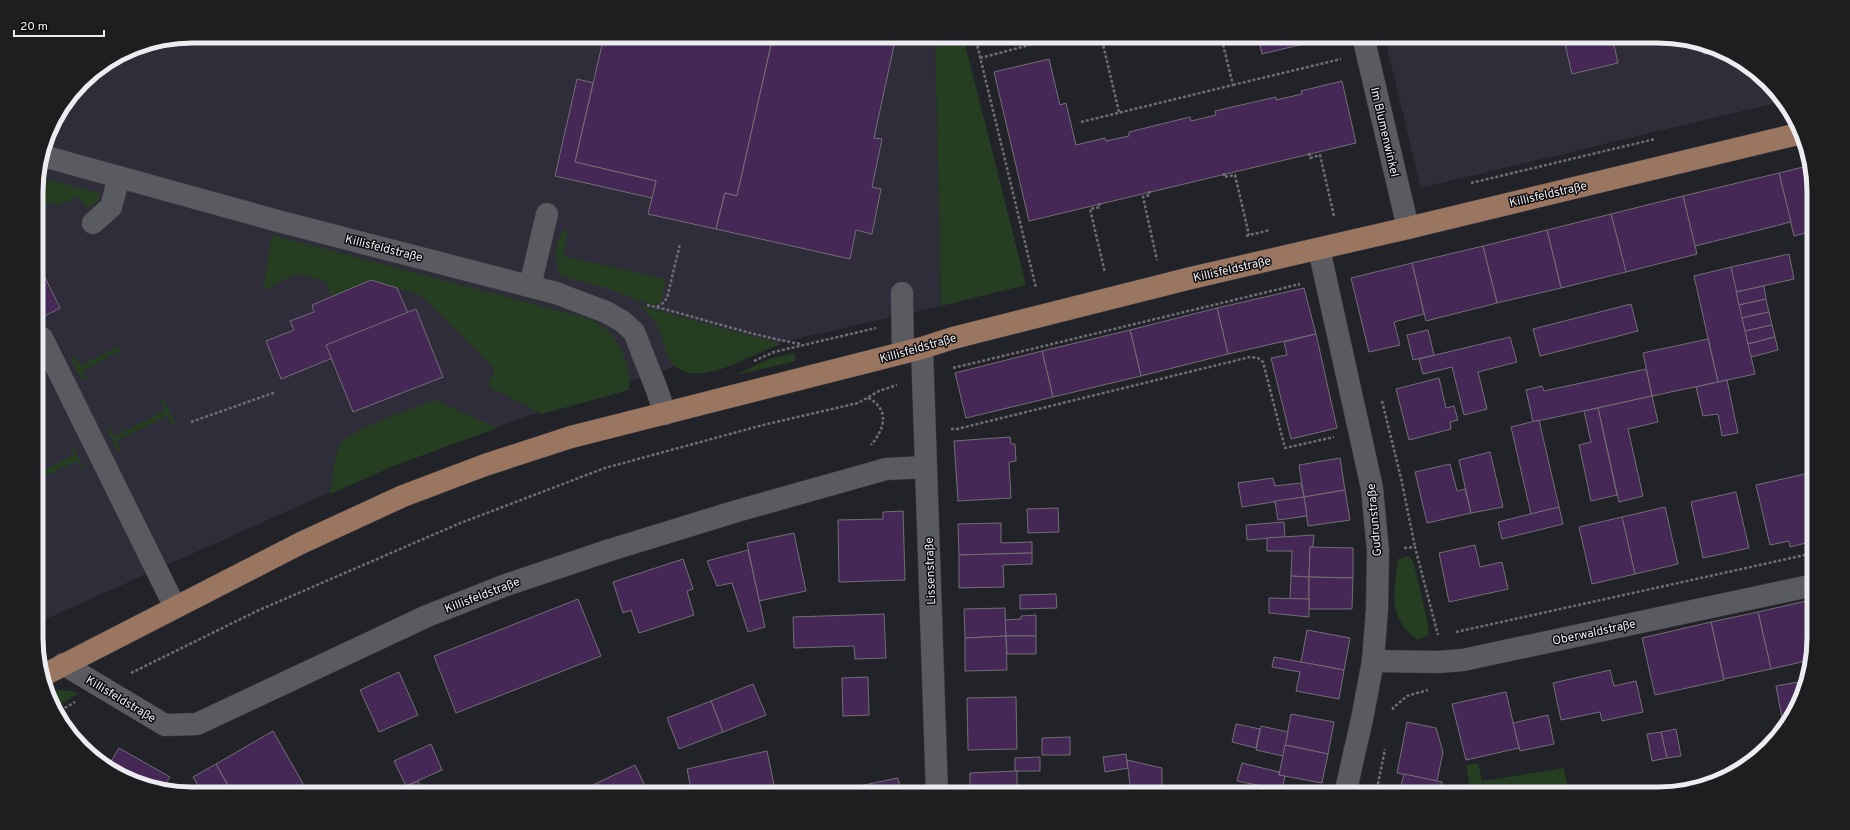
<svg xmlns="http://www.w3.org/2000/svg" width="1850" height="830" font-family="Overpass,sans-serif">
  <rect width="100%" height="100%" fill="#222229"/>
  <g fill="#2e2d39">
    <path d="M192,36h743l6,270 -265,60 -265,90 -374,167 -1,-442 16,-58 37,-48 43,-27z"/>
    <path d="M1384,36h274l60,12 35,20 31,33 -363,87z"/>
  </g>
  <g fill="#253d20">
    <path d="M935,36h28l63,249 -85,21z"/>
    <path d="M38,177l62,16 -2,9 -12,6 -8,-12 -22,11 -3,-6 -17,9z"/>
    <path d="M566,229l2,1 -5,26 103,23 -4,20 -2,4 -6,2 -18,-5 -26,-11 -49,-13c-6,-11 -8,-39 5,-47z"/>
    <path d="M272,235l315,83c8,4 16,8 22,14 13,13 23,38 20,58l-87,24 -51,-26 -3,-6 5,-7 1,-7 -69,-69 -8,-5 -46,-14 -39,17 -7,-16 -29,-7 -33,17z"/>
    <path d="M641,306l141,38c-29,7 -89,52 -113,15 -4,-6 -5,-14 -7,-21 -4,-14 -11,-22 -21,-32z"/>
    <path d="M119,346l2,4 -38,21 3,8 -3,2 -11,-19v-6l3,1 6,8z"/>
    <path d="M794,353l2,8 -60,14 33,-16z"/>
    <path d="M160,400h3l12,21 -1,4h-2l-5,-9 -51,25 5,9 -3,2 -12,-25h3l5,9 50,-25z"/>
    <path d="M436,400l61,28 -101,37 -66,29c2,-14 4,-39 11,-51 9,-14 76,-36 95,-43z"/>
    <path d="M73,445l11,24h-2l-5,-8 -40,19v-6l37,-19 -3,-8z"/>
    <path d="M1409,556l5,8 14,60 1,11 -11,5c-31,-21 -24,-49 -20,-81z"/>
    <path d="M57,690l16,1 5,3 -24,14 -8,-16z"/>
    <path d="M1478,763l4,18 82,-13 5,26h-98l-5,-29z"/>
  </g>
  <g fill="#462857" stroke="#726e75">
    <path d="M604,36h169l-36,160 -12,-3 -9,36 -68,-15 8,-33 -81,-19z"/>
    <path d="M773,36h123l-22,102 8,1 -10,48 9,2 -9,45 -16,-4 -6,29 -134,-30 9,-36 12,3z"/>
    <path d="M1258,36h65l1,3 -62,15z"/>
    <path d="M1563,36h49l6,27 -46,11z"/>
    <path d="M1701,45l17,3 3,2 -17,4z"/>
    <path d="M1049,59l11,46 6,-2 10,42 29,-7 1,3 23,-5v-4l61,-15 1,4 25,-6 -1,-4 61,-14v3l26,-6 -1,-3 41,-10 14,62 -327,78 -35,-149z"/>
    <path d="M577,79l16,4 -18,79 81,19 -4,17 -97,-22z"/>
    <path d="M1811,165l2,7v59l-19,5 -15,-63z"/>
    <path d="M1779,173l12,49 -96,24 -12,-50z"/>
    <path d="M1683,196l14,58 -71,18 -15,-58z"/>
    <path d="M1611,214l15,58 -65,16 -14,-58z"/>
    <path d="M1547,230l14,58 -64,15 -14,-57z"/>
    <path d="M1483,246l14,57 -71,18 -14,-58z"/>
    <path d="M1789,254l5,25 -58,13 -5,-25z"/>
    <path d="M37,261l23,47 -23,12z"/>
    <path d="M1412,263l12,51 -30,8 6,23 -31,7 -18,-74z"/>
    <path d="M1731,267l24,107 -37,8 -24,-106z"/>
    <path d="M371,280l26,8 13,30 -78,31 3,8 -54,22 -15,-38 28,-11 -4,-9 24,-9 -2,-7z"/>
    <path d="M1764,286l2,13 -27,6 -3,-13z"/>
    <path d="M1304,288l12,46 -88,20 -11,-46z"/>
    <path d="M1766,299l3,13 -27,6 -3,-13z"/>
    <path d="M1631,304l7,27 -98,25 -7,-27z"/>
    <path d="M1217,308l11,46 -87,22 -11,-46z"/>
    <path d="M416,309l27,68 -90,35 -27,-67z"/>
    <path d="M1769,312l3,13 -27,6 -3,-13z"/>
    <path d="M1772,325l3,12 -27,7 -3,-13z"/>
    <path d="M1130,330l11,46 -88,21 -11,-46z"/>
    <path d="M1428,330l6,25 -21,5 -6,-25z"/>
    <path d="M1316,334l21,94 -46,11 -20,-81 16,-3 -3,-13z"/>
    <path d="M1510,337l7,25 -39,10 9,37 -23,6 -12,-48 -29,7 -4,-15z"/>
    <path d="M1775,337l3,13 -27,7 -3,-13z"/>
    <path d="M1708,339l10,43 -66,14 -9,-43z"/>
    <path d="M1042,351l11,46 -87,21 -11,-45z"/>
    <path d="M1646,369l6,27 -119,26 -7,-32 16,-4 2,5z"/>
    <path d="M1439,378l7,30 8,-2 4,14 -8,2 1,7 -42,11 -13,-51z"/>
    <path d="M1727,380l11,53 -16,3 -4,-22 -15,2 -7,-29z"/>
    <path d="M1652,396l6,26 -30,7 15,67 -24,6 -21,-94z"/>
    <path d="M1598,408l19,87 -26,6 -12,-56 12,-3 -7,-31z"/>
    <path d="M1539,420l20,87 -28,7 -20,-87z"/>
    <path d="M1010,437l1,7h4l1,17 -7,1 2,36 -53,3 -4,-60z"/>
    <path d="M1490,452l13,55 -32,6 -12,-53z"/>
    <path d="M1340,458l5,32 -41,7 -5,-32z"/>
    <path d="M1450,464l7,27 8,-2 6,24 -44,10 -12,-51z"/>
    <path d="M1814,472v69l-24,6 -1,-6 -19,4 -14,-60z"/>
    <path d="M1273,478l2,8 26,-3 3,14 -62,10 -4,-24z"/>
    <path d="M1345,490l5,30 -42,6 -4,-29z"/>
    <path d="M1736,492l13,56 -46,10 -12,-56z"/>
    <path d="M1304,497l3,19 -29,4 -3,-19z"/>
    <path d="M1559,507l4,17 -61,15 -4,-17z"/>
    <path d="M1665,507l13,57 -43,10 -13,-57z"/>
    <path d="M1058,508l1,24 -31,1 -1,-24z"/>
    <path d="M903,511l2,69 -66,2 -1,-62 45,-1v-7z"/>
    <path d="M1622,517l13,57 -43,10 -13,-57z"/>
    <path d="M1284,522l1,15 -38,3 -1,-15z"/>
    <path d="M1001,523v20l31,-1v11l-73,2 -1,-31z"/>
    <path d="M794,533l12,58 -47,10 -12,-58z"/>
    <path d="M1314,535l-1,12h-3l-1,30 -18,-1 1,-25h-25v-13z"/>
    <path d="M1475,545l5,22 22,-5 6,27 -59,13 -10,-49z"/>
    <path d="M1310,547l43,1v30l-44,-1z"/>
    <path d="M748,550l17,77 -17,5 -16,-49 -15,3 -10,-25z"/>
    <path d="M1032,553v11l-29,1 1,22 -45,1v-33z"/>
    <path d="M683,559l10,30 -6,2 7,24 -55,18 -8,-23 -8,3 -10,-31z"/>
    <path d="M1291,576l18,1v22h-19z"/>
    <path d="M1309,577l44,1 -1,31h-43z"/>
    <path d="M1056,594l1,14 -37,1v-14z"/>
    <path d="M1269,598l40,1v18l-40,-4z"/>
    <path d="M578,599l23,57 -145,57 -22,-57z"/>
    <path d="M1814,599v40l-8,-38z"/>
    <path d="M1806,601l8,38 -4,21 -39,9 -13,-57z"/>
    <path d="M1005,608l1,28 -41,2 -1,-29z"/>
    <path d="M1758,612l13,57 -47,10 -13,-57z"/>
    <path d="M884,614l2,44 -31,1 -1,-13 -60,2 -1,-31z"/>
    <path d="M1036,615v21h-30l-1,-16 16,-1v-3z"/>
    <path d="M1711,622l13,58 -69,15 -13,-57z"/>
    <path d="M1307,630l43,8 -6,32 -43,-8z"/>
    <path d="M1006,636l1,34 -42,1v-33z"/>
    <path d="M1006,636h30v18h-29z"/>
    <path d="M1274,657l70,13 -5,29 -43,-8 4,-19 -28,-5z"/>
    <path d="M1610,670l4,16 22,-5 7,31 -41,9 -2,-9 -39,8 -8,-37z"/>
    <path d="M399,672l19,43 -39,17 -19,-42z"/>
    <path d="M868,677l1,38 -26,1 -1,-38z"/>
    <path d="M1799,682l3,16 -18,30 -8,-42z"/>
    <path d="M753,684l13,31 -43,17 -12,-31z"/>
    <path d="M1506,692l13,56 -53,12 -14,-56z"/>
    <path d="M1016,697l1,52 -49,1 -1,-52z"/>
    <path d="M711,701l12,31 -44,17 -12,-31z"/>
    <path d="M1291,714l43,8 -6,32 -43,-9z"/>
    <path d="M1548,715l6,29 -34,7 -7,-28z"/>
    <path d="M1407,722l29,6 7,24 -6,29 -40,-8z"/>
    <path d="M1236,724l24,5 -4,19 -24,-6z"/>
    <path d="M1261,726l27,6 -5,24 -27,-6z"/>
    <path d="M1676,729l5,27 -14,2 -6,-26z"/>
    <path d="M273,731l36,63h-76l-17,-30z"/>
    <path d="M1661,732l6,26 -15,3 -5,-27z"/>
    <path d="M1070,737v18h-28v-17z"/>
    <path d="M431,744l11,26 -36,16 -12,-25z"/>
    <path d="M1285,745l43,9 -6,29 -43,-8z"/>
    <path d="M119,748l51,29 -7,11 -31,-6 -25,-14z"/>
    <path d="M767,751l9,43h-84l-5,-25z"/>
    <path d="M1126,754l2,14 -23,4 -2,-15z"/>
    <path d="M1040,757v14h-25v-13z"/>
    <path d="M1127,760l35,8v26h-31z"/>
    <path d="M1242,763l37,9v3l6,1 -3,14 -45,-9z"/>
    <path d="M216,764l15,27 -5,3h-23l-10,-17z"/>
    <path d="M635,765l14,29h-75z"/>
    <path d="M1017,771v23h-47v-21z"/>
    <path d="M1404,774l38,8 -2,12h-41z"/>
    <path d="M898,778l3,16h-60l-1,-4z"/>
    <path d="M418,781l6,13h-10l-1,-2 -3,2 -4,-8z"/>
    <path d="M1282,790l18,4h-19z"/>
  </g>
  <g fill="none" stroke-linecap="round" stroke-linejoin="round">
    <defs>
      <g id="minor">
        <path d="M1363,36l45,192"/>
        <path d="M43,156l235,65 278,72 50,19 16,9 12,11 23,58 8,24"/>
        <path d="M93,223l18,-16 8,-30"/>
        <path d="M1319,249l53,239 6,63 -1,58 -4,52 -11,58 -17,75"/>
        <path d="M530,286l17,-72"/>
        <path d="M902,293l1,60"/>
        <path d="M42,338l133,269"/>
        <path d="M922,348l15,446"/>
        <path d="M1373,661l65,1 25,-2 351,-75"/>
        <path d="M63,664l102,61 32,-1 230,-108 79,-31 104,-35 127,-39 149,-42 40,-2"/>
      </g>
      <path id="major" d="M42,676l259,-133 102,-47 82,-31 86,-28 351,-89 31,-10 238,-60 217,-50 394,-95"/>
    </defs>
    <use href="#minor" stroke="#3d3c42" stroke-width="23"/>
    <use href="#major" stroke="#3d3c42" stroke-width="23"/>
    <g stroke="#6d6d73" stroke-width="2.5" stroke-dasharray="3 2" stroke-linecap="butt">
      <path d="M975,36l61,252"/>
      <path d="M1101,36l18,76"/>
      <path d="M980,58l84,-22"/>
      <path d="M1233,85l108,-26"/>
      <path d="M1081,122l152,-37 -12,-49"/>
      <path d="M1309,153l1,5 10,-3 14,61"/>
      <path d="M1224,173v4l11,-2 14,60"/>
      <path d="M1471,183l184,-44"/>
      <path d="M1149,191l1,4 -7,2 14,63"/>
      <path d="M1099,203l1,4 -10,2 15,64"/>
      <path d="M1246,236l24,-6"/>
      <path d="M647,305c52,12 101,30 154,39"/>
      <path d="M657,307l6,-4 4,-5 13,-54"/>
      <path d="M754,361l20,-9 102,-24"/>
      <path d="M953,368l347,-84"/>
      <path d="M868,398c22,11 17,31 3,47"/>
      <path d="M1382,401l19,77 14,69"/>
      <path d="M191,422l85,-30"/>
      <path d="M951,429h6l293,-72 8,1 5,4 22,86 49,-11"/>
      <path d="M37,516l1,2"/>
      <path d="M1404,548l11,-1 23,88"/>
      <path d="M1456,632l358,-79"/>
      <path d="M131,673l126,-62 201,-87 147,-56 158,-43 95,-22 21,-12 18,-6"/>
      <path d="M1393,710v-2l14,-12 21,-6"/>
      <path d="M56,713l19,-11"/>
      <path d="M1376,794l9,-45"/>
    </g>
    <use href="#minor" stroke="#5a5a61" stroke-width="22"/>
    <use href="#major" stroke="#9a7660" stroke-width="22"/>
  </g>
  <g text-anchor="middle" stroke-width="3" stroke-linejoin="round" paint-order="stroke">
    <g font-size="12" fill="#ececf1" stroke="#0c0c0f">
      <text transform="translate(1385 132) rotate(77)" y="4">Im Blumenwinkel</text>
      <text transform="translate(1548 194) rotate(-13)" y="4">Killisfeldstraße</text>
      <text transform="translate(384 248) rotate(14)" y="4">Killisfeldstraße</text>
      <text transform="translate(1232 269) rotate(-13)" y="4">Killisfeldstraße</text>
      <text transform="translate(918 348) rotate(-16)" y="4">Killisfeldstraße</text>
      <text transform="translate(1374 520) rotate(-95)" y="4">Gudrunstraße</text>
      <text transform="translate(930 571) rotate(-92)" y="4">Lissenstraße</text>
      <text transform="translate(482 595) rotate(-21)" y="4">Killisfeldstraße</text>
      <text transform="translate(1594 632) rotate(-12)" y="4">Oberwaldstraße</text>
      <text transform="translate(121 699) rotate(31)" y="4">Killisfeldstraße</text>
    </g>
  </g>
  <path d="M0 0H1850V830H0ZM192 43H1658A149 149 0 0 1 1807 192V638A149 149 0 0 1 1658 787H192A149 149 0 0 1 43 638V192A149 149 0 0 1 192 43Z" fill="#1e1e21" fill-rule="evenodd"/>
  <path fill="none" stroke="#ececf1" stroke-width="5" d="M192 43H1658A149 149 0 0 1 1807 192V638A149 149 0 0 1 1658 787H192A149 149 0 0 1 43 638V192A149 149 0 0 1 192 43Z"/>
  <path d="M14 30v6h90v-6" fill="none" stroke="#ececf1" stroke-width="2"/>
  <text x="20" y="30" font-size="12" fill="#ececf1" stroke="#0c0c0f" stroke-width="3" paint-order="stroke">20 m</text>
</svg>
